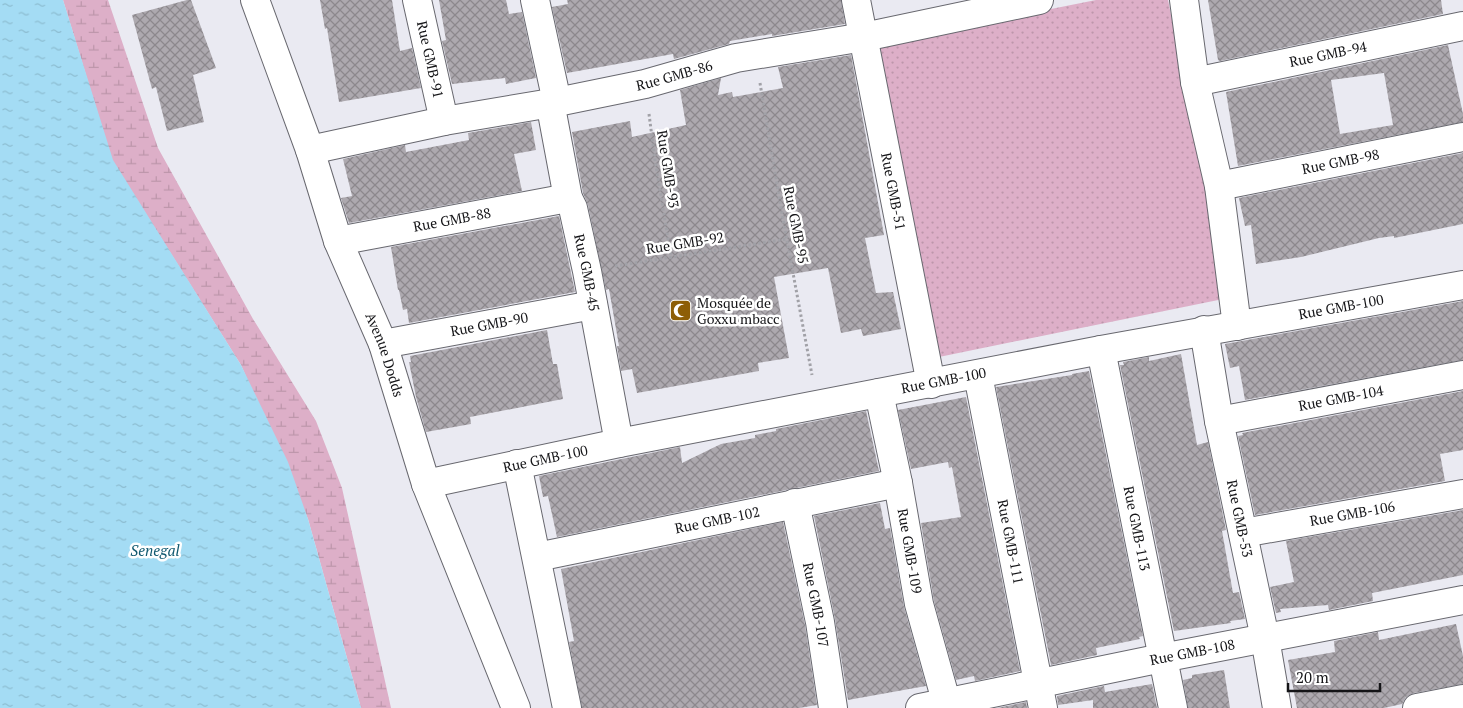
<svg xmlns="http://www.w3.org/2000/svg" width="1463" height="708" font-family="'PT Serif',serif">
  <defs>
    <pattern id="wetland-marsh" width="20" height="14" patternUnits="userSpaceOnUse" patternTransform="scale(1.25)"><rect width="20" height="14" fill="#ddafc8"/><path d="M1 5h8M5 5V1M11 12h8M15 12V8" fill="none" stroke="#bd96ab"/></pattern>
    <pattern id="park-dots" width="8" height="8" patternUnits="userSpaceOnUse" patternTransform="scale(1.25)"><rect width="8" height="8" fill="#ddafc8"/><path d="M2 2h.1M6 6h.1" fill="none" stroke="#bd96ab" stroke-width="1.8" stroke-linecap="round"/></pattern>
    <pattern id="water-ripples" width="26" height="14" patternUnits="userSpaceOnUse" patternTransform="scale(1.25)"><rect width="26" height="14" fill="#a4dcf4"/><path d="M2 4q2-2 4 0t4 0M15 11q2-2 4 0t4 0" fill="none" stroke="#8cbcd0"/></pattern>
    <pattern id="building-cross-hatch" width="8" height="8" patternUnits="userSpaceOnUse" patternTransform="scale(1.25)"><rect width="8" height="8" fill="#ada9af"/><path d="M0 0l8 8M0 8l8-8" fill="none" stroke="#8c888d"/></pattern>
  </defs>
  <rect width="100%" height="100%" fill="#eaeaf2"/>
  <path fill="url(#wetland-marsh)" d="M63,0h45l50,148 95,171 63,102 26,67 49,220h-30l-53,-189 -67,-154 -129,-205z"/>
  <path fill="url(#park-dots)" d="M1096,0h72l60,298 -289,59 -63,-313z"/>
  <path fill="url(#water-ripples)" d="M0,0h63l50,160 128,205 47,97 20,57 53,189h-361z"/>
  <g fill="url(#building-cross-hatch)" fill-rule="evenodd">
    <path d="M187,0h4l25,68 -23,7 11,47 -37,9 -11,-44 -4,2 -20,-74z"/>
    <path d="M320,0h72l8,51 12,-3 9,40 -82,14 -12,-74 -2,1z"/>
    <path d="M439,0h67l3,14 13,-2 14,66 -30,6 -1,-6 -53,6 -10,-43 4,-1z"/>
    <path d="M567,0h274l4,24 -73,12v-2l-42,7 -1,3 -55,15 -1,-5 -106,19 -15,-66 16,-3z"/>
    <path d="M1208,0h233l2,14 -223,47 -2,-1z"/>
    <path d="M1448,45l15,69v8l-225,44 -12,-74zM1384,73l9,52 -53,9 -9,-54z"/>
    <path d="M851,55l33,180 -19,3 11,55 17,-1 8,37 -38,7 -2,-7 -20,4 -13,-65 -54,9 15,81 -31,5 1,8 -122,22 -5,-24 -11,2 -4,-25h2l-10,-57 -3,1 -18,-85 -5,-12 -11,-61 58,-11 2,16 54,-12 -6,-35 41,-12 -3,17 14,-3 1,5 50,-9 -5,-21z"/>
    <path d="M531,122l5,28 -22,4 8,37 -173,32 -8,-25 11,-2 -9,-37 62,-14 1,7 63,-12 -1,-7z"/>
    <path d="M1463,153v71l-69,14v-2l-15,2 -78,19 -45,7 -5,-39 -6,1 -6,-28z"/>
    <path d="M559,216l16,76 -166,31 -2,-14 -4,1 -4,-20h-1l-7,-43z"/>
    <path d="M1463,301v59l-218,40 -6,-34 -9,2 -5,-24z"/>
    <path d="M547,330l6,34h4l6,35 -93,18 1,7 -45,8 -10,-35 -7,-35h2l-1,-6z"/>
    <path d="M1181,354l16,91 11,-3 18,88 -4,1 11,62 6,-1 6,27 -15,2 1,2 -57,8 -54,-266h4l-1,-3 26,-5v4z"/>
    <path d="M1089,371l54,265 -4,1 1,2 -44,9 1,7 -46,10 -55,-278 76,-12v-1z"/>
    <path d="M1463,391v59l-23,4 5,27 -190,34 -17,-79 5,-1 -1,-2z"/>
    <path d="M966,397l54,274 -45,10 -1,-5 -18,4 -22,-79 -13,-78 40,-6 -9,-50 -3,1 -1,-6 -37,7 -13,-59z"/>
    <path d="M866,411l13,60 -322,66 -9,-41 -5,1 -4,-21 141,-29 2,16 39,-19 34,-6v-3l21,-4v-2z"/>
    <path d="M880,503l5,26 5,-1 14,79 22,79 -78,14 -13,-81 -21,-103z"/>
    <path d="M1463,510v65l-91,18 1,8 -44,9 -1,-5 -48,4 1,3 -5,1 -6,-26 24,-5 -8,-41z"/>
    <path d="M783,522l22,103 12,80 -18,3h-217l-13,-66 5,-1 -13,-72z"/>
    <path d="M1456,624l7,32v28l-49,9 -8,4 -4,7 -18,4h-87l-9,-48 47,-8 -1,-11 44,-9 1,8z"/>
    <path d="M1224,670l6,38h-42l-5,-28 9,-2v-3z"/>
    <path d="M1152,684l5,24h-64v-8l-35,5 -1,-9 47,-10 1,6z"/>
    <path d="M1026,702l1,6h-30z"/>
  </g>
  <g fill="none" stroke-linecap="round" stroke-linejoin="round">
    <defs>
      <g id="minor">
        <path id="s1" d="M255,0l55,150 28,91 45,103 43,140 90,224"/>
        <path id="s2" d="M417,0l27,121"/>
        <path d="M535,0l22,102"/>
        <path id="s3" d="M856,0l75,384"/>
        <path d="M1184,0l11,82 24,104 18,140"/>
        <path id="s4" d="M1195,82l268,-56"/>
        <path id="s5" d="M550,102l18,96 5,10 14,63 32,172"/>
        <path id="s6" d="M310,150l134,-29 113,-19 88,-18 91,-26 128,-21 175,-37"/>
        <path id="s7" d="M1219,186l244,-49"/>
        <path id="s8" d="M338,241l230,-43"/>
        <path id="s9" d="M1204,330l15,91 46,217 12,70"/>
        <path id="s10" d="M383,344l210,-39"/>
        <path id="s11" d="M1101,350l72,358"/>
        <path id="s12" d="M978,375l65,333"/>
        <path id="s13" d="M879,393l19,90 21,121 29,104"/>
        <path id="s14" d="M1219,421l244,-46"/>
        <path d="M517,464l50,244"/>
        <path id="s15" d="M426,484l193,-41 482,-93 362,-65"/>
        <path id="s16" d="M795,503l25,119 13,86"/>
        <path id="s17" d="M1243,533l220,-39"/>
        <path id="s18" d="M537,557l361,-74"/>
        <path id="s19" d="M920,708l242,-50 301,-58"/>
        <path d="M1417,708l46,-9"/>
      </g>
    </defs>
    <use href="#minor" stroke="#68686f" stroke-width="30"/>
    <g stroke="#a1a1a7" stroke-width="3" stroke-dasharray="2.5 2.5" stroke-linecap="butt">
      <path d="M760,83l22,131 30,161"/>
      <path d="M649,114l6,46 16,97"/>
      <path d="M615,266l172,-27"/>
    </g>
    <use href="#minor" stroke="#fff" stroke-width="28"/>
  </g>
  <defs>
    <symbol id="mosque-square" viewBox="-11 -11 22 22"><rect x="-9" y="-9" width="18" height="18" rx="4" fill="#8d5e06" stroke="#fff"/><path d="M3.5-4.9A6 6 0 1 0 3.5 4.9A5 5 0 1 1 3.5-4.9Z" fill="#fff"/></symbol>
  </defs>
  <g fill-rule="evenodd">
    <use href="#mosque-square" x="668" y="298" width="25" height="25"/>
  </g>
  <g text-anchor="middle" stroke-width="5" stroke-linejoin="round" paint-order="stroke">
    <g font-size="14" fill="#141417" stroke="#fff">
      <text dy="5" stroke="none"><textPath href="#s4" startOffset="136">Rue GMB-94</textPath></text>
      <text dy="5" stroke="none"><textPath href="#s2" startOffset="61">Rue GMB-91</textPath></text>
      <text dy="5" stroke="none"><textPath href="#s6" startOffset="372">Rue GMB-86</textPath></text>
      <text dy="5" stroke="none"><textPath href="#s7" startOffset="124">Rue GMB-98</textPath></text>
      <text transform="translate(668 169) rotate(81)" y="5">Rue GMB-93</text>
      <text dy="5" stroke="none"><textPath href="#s3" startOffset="195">Rue GMB-51</textPath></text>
      <text dy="5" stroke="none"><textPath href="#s8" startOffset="116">Rue GMB-88</textPath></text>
      <text transform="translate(796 225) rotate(79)" y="5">Rue GMB-95</text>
      <text transform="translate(685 243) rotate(-9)" y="5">Rue GMB-92</text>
      <text dy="5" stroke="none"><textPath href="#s5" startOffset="175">Rue GMB-45</textPath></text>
      <text dy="5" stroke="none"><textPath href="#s15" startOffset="932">Rue GMB-100</textPath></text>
      <text dy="5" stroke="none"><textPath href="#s10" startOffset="108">Rue GMB-90</textPath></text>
      <text dy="5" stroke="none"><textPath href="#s1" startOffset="378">Avenue Dodds</textPath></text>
      <text dy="5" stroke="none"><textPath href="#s15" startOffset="528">Rue GMB-100</textPath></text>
      <text dy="5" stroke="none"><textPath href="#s14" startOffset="124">Rue GMB-104</textPath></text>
      <text dy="5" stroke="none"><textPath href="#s15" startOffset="122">Rue GMB-100</textPath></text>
      <text dy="5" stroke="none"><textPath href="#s17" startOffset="111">Rue GMB-106</textPath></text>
      <text dy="5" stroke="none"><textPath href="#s18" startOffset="184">Rue GMB-102</textPath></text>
      <text dy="5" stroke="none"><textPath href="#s9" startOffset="192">Rue GMB-53</textPath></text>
      <text dy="5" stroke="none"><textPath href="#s11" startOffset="182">Rue GMB-113</textPath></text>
      <text dy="5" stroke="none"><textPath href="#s12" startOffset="170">Rue GMB-111</textPath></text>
      <text dy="5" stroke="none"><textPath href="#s13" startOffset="161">Rue GMB-109</textPath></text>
      <text dy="5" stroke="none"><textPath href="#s16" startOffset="104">Rue GMB-107</textPath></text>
      <text dy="5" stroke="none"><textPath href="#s19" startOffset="278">Rue GMB-108</textPath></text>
    </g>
    <g font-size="14" fill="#141417" stroke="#fff" text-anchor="start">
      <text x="697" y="308">Mosquée de<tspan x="697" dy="16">Goxxu mbacc</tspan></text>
    </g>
    <g font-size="15" font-style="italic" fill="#125a71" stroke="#fff">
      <text x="155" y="556">Senegal</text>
    </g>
  </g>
  <path d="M1288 683v8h92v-8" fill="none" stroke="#141417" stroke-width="2.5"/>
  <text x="1296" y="683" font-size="15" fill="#141417" stroke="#ffffff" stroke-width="4" paint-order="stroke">20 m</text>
</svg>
